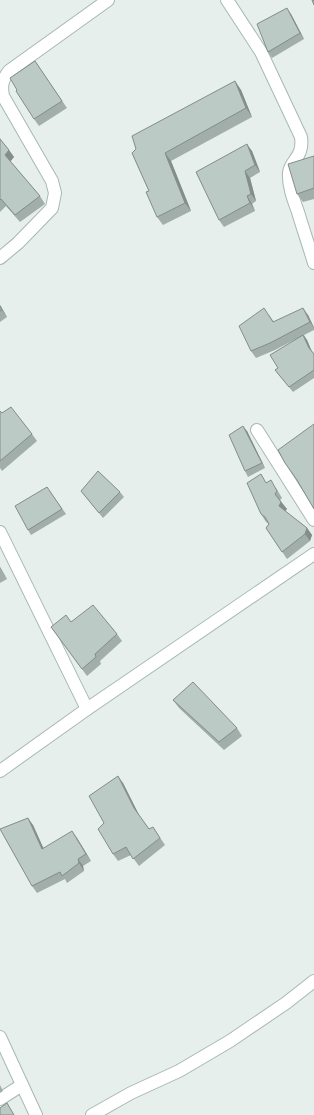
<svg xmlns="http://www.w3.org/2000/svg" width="314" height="1115" font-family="'Fira Sans Condensed',sans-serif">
  <rect width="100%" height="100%" fill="#e6efeb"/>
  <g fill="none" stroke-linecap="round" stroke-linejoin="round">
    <defs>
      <g id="street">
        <path d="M227,0l34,52 40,85c3,21 -11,23 -12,36 -1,13 5,28 9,39 5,17 11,34 16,51"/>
        <path d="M0,258l18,-15 34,-35 3,-15 -3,-12 -49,-85c-2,-10 -1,-16 6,-25l99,-71"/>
        <path d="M257,430l57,90"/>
        <path d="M0,532l87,177"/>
        <path d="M0,771l87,-62 227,-155"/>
        <path d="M0,1037l36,78"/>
        <path d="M0,1099l22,-14"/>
        <path d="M92,1115l39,-22 48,-22 51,-30 56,-38 28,-22"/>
      </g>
    </defs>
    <use href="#street" stroke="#a8b8b2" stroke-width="14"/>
    <use href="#street" stroke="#fff" stroke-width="12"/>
  </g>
  <g fill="#a1aea9">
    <path d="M291,14l13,25 -32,19 -4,-6z"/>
    <path d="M35,61l32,47 -28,18 -5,-7 -17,-29z"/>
    <path d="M235,81l6,9 11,27 -81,44 20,50 -28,14 -6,-8 -8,-26 -17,-38z"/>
    <path d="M0,138l3,5 11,14 -4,4 30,35 5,8 -25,18 -14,-16 -6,6z"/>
    <path d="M252,151l8,21 -10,6 6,23 -4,3 3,7 -31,16 -5,-7z"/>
    <path d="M314,156v43l-11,3 -6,-8z"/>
    <path d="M0,305l7,12 -7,5z"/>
    <path d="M269,315l5,7 34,-7 6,12v3l-10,5 3,5 5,12 2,2v24l-21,14 -18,-22 3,-2 16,-28 -19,10 -19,8 -5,-7z"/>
    <path d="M0,411l2,2 30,21 5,7 -35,30 -2,-3z"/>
    <path d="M247,431l18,37 -17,9 -3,-6z"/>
    <path d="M267,483l9,5 6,10 -2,2 7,9 -2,2 22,17 5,7 -2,6 -23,18 -21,-31 3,-4 -3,-2 -5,-8z"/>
    <path d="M47,487l19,27 -35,21 -3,-5z"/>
    <path d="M81,491l39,1 4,5 -21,21z"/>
    <path d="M0,567l7,12 -7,4z"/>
    <path d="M71,622l46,12 5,7 -22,20 1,3 -14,12 -36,-49z"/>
    <path d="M173,700l64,28 5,8 -18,14 -45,-42z"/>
    <path d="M123,783l16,32 10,14 4,-2 12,18 -26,21 -8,-11 -13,6 -5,-7 -9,-31z"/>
    <path d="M33,825l10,23 34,-10 14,23 -8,5 1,5 -17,12 -2,-4 -28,14 -5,-7z"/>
    <path d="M0,1085l3,6 -3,2z"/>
  </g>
  <g fill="#838d89">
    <path d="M287,8l4,6 13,25 -4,-6z"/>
    <path d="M235,81l6,9 11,27 -6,-9z"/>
    <path d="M247,144l5,7 8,21 -5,-7z"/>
    <path d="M9,150l5,7 -4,5 -5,-7z"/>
    <path d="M165,153l6,8 20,50 -6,-8z"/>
    <path d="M245,171l5,7 6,23 -5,-7z"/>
    <path d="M247,196l5,8 3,7 -5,-8z"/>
    <path d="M0,305l7,12 -5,-7 -2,-4z"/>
    <path d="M303,308l5,7 6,13 -4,-6z"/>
    <path d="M303,335l4,5 6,14 -4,-6z"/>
    <path d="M243,426l4,5 18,37 -3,-5z"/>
    <path d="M281,502l6,7 -3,4 -5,-7z"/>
    <path d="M307,528l5,7 -2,6 -5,-7z"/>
    <path d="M0,567l7,12 -7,-11z"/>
    <path d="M118,776l5,7 16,32 -5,-7z"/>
    <path d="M28,818l5,7 14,31 -5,-7z"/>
    <path d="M72,831l5,7 14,23 -5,-7z"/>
    <path d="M78,859l5,7 1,5 -5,-8z"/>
  </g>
  <g fill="#bbcac4" stroke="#838d89">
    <path d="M312,0h2v5z"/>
    <path d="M287,8l13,25 -32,19 -11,-28z"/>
    <path d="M35,61l27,40 -28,18 -18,-28 1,-1 -7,-12z"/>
    <path d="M235,81l11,27 -81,45 20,50 -28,14 -11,-25 3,-1 -17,-38 4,-4 -4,-13z"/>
    <path d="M0,139l9,11 -4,5 35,41 -25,19 -14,-16 -1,1z"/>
    <path d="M247,144l8,21 -10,6 6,23 -4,2 3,7 -31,17 -23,-48z"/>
    <path d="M314,156v32l-17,6 -9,-30z"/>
    <path d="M0,306l2,4 -2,1z"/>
    <path d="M264,308l9,14 30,-14 7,14 -40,21 -19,8 -12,-25z"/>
    <path d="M303,335l6,13 5,6v16l-25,17 -14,-17 3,-2 -8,-13z"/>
    <path d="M11,407l21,27 -32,27v-50l2,2z"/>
    <path d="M314,424v85l-17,-29 -12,-17 -7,-13z"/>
    <path d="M243,426l19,37 -17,8 -16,-36z"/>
    <path d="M98,471l22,21 -21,21 -18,-22z"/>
    <path d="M261,474l5,9 5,-3 6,11 -2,3 6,8 -2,4 28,22 -2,6 -23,18 -16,-24 3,-4 -4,-7 -4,-3 -14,-31z"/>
    <path d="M47,487l15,22 -34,21 -13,-24z"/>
    <path d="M93,605l24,29 -22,20 1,3 -14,12 -31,-42 15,-12 5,7z"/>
    <path d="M193,682l44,46 -18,14 -46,-42z"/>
    <path d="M118,776l16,32 15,21 4,-2 7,11 -27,21 -7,-12 -13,7 -15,-25 6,-6 -15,-27z"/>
    <path d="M28,818l14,31 30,-18 14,23 -8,5 1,4 -17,13 -2,-4 -28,14 -32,-57z"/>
    <path d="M7,1103l7,12h-14v-7z"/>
  </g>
</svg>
